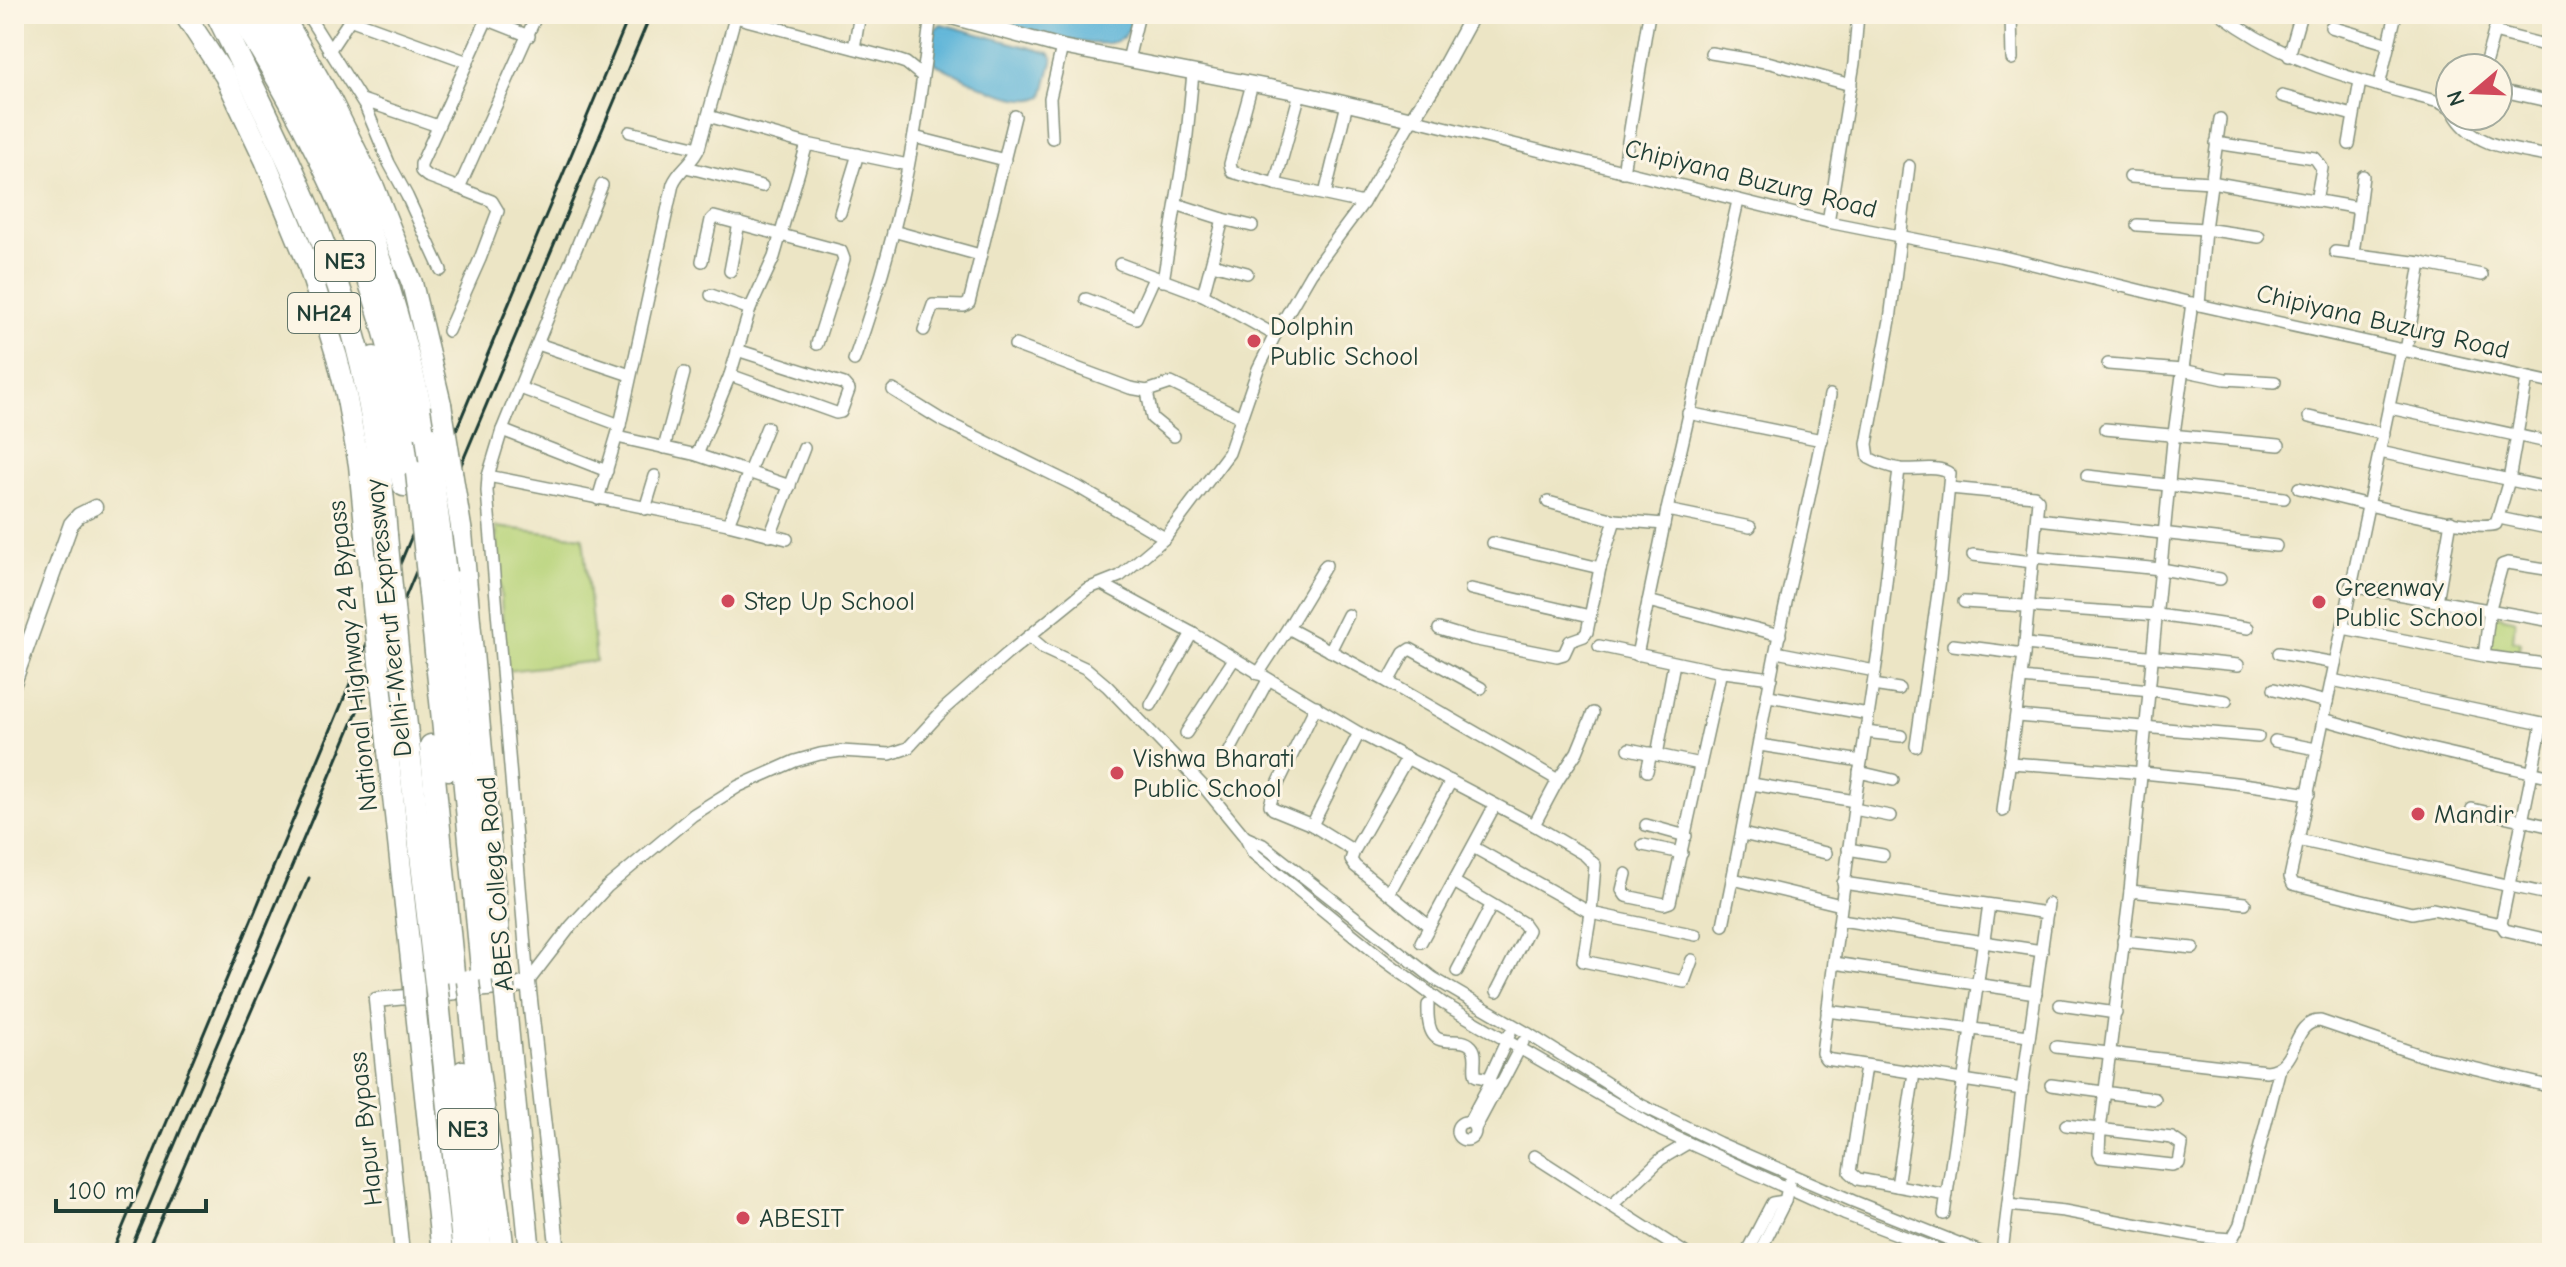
<svg xmlns="http://www.w3.org/2000/svg" width="2566" height="1267" font-family="'Comic Neue',sans-serif">
  <rect width="100%" height="100%" fill="#fcf5e5"/>
  <filter id="ink" filterUnits="userSpaceOnUse"><feTurbulence type="fractalNoise" baseFrequency=".0125" numOctaves="2"/><feDisplacementMap in="SourceGraphic" scale="16" xChannelSelector="R" yChannelSelector="G"/><feConvolveMatrix kernelMatrix="1 2 1 2 8 2 1 2 1" color-interpolation-filters="sRGB"/></filter>
  <filter id="wash" filterUnits="userSpaceOnUse"><feTurbulence type="fractalNoise" baseFrequency=".006" numOctaves="4" result="noise"/><feDisplacementMap in="SourceGraphic" scale="32" xChannelSelector="R" yChannelSelector="G"/><feGaussianBlur stdDeviation="1.8" result="paint"/><feColorMatrix in="noise" values="0 0 0 0 0 0 0 0 0 0 0 0 0 0 0 0 0 1.4 0 .05"/><feComposite in="paint" operator="in"/></filter>
  <g filter="url(#wash)">
    <rect width="100%" height="100%" fill="#ece5c5"/>
    <g fill="#b7d379" stroke="#6b8856" stroke-width="2">
      <path d="M496,527l87,10 13,124 -90,10z"/>
      <path d="M2493,614l22,6 -2,21 7,1 -3,16 -31,-3z"/>
    </g>
    <g fill="#5bb4d8" stroke="#3d7886" stroke-width="2">
      <path d="M960,14h174c-2,10 -6,21 -15,26 -25,14 -129,-18 -159,-26z"/>
      <path d="M941,24l108,29 4,5 -10,38c-26,14 -83,-21 -109,-33l-2,-10 3,-24z"/>
    </g>
  </g>
  <g filter="url(#ink)">
    <g fill="none" stroke-linecap="round" stroke-linejoin="round">
      <defs>
        <g id="minor">
          <path d="M307,14l59,94 23,55 18,33 34,74"/>
          <path d="M343,14l9,6 116,42"/>
          <path d="M473,14l56,22"/>
          <path d="M2011,14l1,45"/>
          <path d="M2221,14c67,51 139,67 218,88l11,6"/>
          <path d="M735,17l159,42 12,4 16,13"/>
          <path d="M2331,27l58,17"/>
          <path d="M2494,32l58,15"/>
          <path d="M854,48l6,-34"/>
          <path d="M329,51l24,-36"/>
          <path d="M1711,53l60,10 80,22"/>
          <path d="M2289,56l12,-42"/>
          <path d="M1128,60l11,-46"/>
          <path d="M2484,68l15,-54"/>
          <path d="M1252,84l-22,80 2,8 43,12 88,19"/>
          <path d="M2379,86l16,-68"/>
          <path d="M2498,90l54,12"/>
          <path d="M2282,96l71,19"/>
          <path d="M362,100l76,26"/>
          <path d="M708,116l99,28 101,21"/>
          <path d="M2456,116c21,33 60,33 96,41"/>
          <path d="M630,132l69,16"/>
          <path d="M914,137l91,23"/>
          <path d="M1052,138l-2,-40 12,-51"/>
          <path d="M2216,143l99,15 7,10 -6,33"/>
          <path d="M2349,144l11,-63"/>
          <path d="M1909,166l-19,154 -23,124 2,14c9,5 21,9 31,11 16,2 38,-5 50,5l-10,105 -24,167"/>
          <path d="M686,167l76,19"/>
          <path d="M1623,172l26,-158"/>
          <path d="M2130,177l81,5 148,26"/>
          <path d="M1275,184l25,-91"/>
          <path d="M459,188l-32,-12 -6,-5v-7l66,-145"/>
          <path d="M1325,194l22,-90"/>
          <path d="M1176,204l47,15"/>
          <path d="M840,213l18,-59"/>
          <path d="M1828,222l26,-159 4,-49"/>
          <path d="M2137,225l68,4 54,8"/>
          <path d="M893,231l87,24"/>
          <path d="M2335,252l86,11 61,12"/>
          <path d="M2353,254l10,-78"/>
          <path d="M702,261l9,-41 3,-3 127,34 3,8 -27,85"/>
          <path d="M1120,264l83,31 72,40"/>
          <path d="M1212,264l35,9"/>
          <path d="M730,271l9,-48"/>
          <path d="M1163,281l24,-146 6,-62"/>
          <path d="M711,295l39,14"/>
          <path d="M1203,295l20,-76 29,7"/>
          <path d="M1086,299l50,19 18,-40"/>
          <path d="M2199,305l6,-76 15,-110"/>
          <path d="M924,330l9,-25 31,1 5,-3 46,-187"/>
          <path d="M448,331l32,-72 18,-48 -6,-10 -33,-13 78,-174"/>
          <path d="M538,344l92,31"/>
          <path d="M1015,345l115,43 17,3 24,-8 70,34"/>
          <path d="M2401,349l-103,491 254,55"/>
          <path d="M2406,351l15,-88"/>
          <path d="M854,360c26,-73 47,-148 60,-225 7,-40 12,-81 17,-121"/>
          <path d="M2108,364l74,6 43,9 50,3"/>
          <path d="M730,375l106,38 5,-1 8,-22 -5,-6 -107,-34"/>
          <path d="M520,388l100,37"/>
          <path d="M893,390l47,29 138,68 87,51"/>
          <path d="M1147,391l5,27 22,18"/>
          <path d="M2390,408l162,35"/>
          <path d="M1688,413l134,27"/>
          <path d="M2309,417l75,17"/>
          <path d="M2105,429l174,16"/>
          <path d="M502,430l105,41"/>
          <path d="M617,437l80,18 93,31"/>
          <path d="M664,448l20,-75"/>
          <path d="M2380,452l172,37"/>
          <path d="M697,455l33,-80 20,-66 24,-52 33,-113"/>
          <path d="M1899,469l-21,183 -23,149 -33,252 4,6 196,30 -19,155"/>
          <path d="M488,476l240,48 59,15"/>
          <path d="M2087,476l197,22"/>
          <path d="M1950,488l84,8 4,4 -14,154 -21,157"/>
          <path d="M2299,488c36,8 169,45 197,36l13,-44 18,-102"/>
          <path d="M598,499l22,-74 53,-241c6,-15 20,-21 26,-36l37,-134"/>
          <path d="M1548,502l67,18"/>
          <path d="M645,509l10,-33"/>
          <path d="M1667,510l83,17"/>
          <path d="M2499,518l53,11"/>
          <path d="M2038,519l238,27"/>
          <path d="M728,524l39,-97"/>
          <path d="M770,536l34,-88"/>
          <path d="M1493,543l107,25"/>
          <path d="M1973,555l60,7"/>
          <path d="M2034,557l127,12 59,10"/>
          <path d="M1102,584l90,49 167,100 175,92"/>
          <path d="M2351,586l201,35"/>
          <path d="M1471,589l119,27"/>
          <path d="M1648,601l132,34"/>
          <path d="M2437,601l14,-80"/>
          <path d="M1964,602l194,13 90,13"/>
          <path d="M1288,628l38,-63"/>
          <path d="M2343,628l141,28 68,9"/>
          <path d="M1439,629l33,10 85,17 7,-2 6,-13 14,-5 3,-4 13,-64 15,-48 49,4"/>
          <path d="M1030,637l14,12 43,20 20,17 97,101 41,50 8,16 131,107 60,44 218,127 182,83 103,39"/>
          <path d="M2025,644l213,21"/>
          <path d="M1953,645l71,9"/>
          <path d="M1599,646l122,26"/>
          <path d="M1330,651l18,-36"/>
          <path d="M1776,652l99,19"/>
          <path d="M2279,653l56,10"/>
          <path d="M1637,655l30,-145 71,-309"/>
          <path d="M2484,656l6,-48 12,-43 6,-2 44,7"/>
          <path d="M1258,674l30,-46 100,54 170,98"/>
          <path d="M2021,678l130,12 75,11"/>
          <path d="M2332,680l210,44 -41,200 4,6 47,11"/>
          <path d="M1388,682l16,-29 6,-4 71,39"/>
          <path d="M1873,685l26,4"/>
          <path d="M2274,689l53,13"/>
          <path d="M1769,696l99,18"/>
          <path d="M1151,705l41,-72"/>
          <path d="M1316,706l-43,88 -3,11 3,4 39,16 42,26"/>
          <path d="M1593,713l-16,39 -19,28 -24,45 51,30 10,10 -4,48 -8,48 101,21 8,-22"/>
          <path d="M2017,716l241,21"/>
          <path d="M2323,719l107,30 122,28"/>
          <path d="M1865,732l36,4"/>
          <path d="M1186,733l48,-74"/>
          <path d="M2275,741l41,8"/>
          <path d="M1760,745l101,16"/>
          <path d="M1629,749l71,15"/>
          <path d="M1657,755l17,-92"/>
          <path d="M1226,758l42,-78"/>
          <path d="M1407,758l-53,93 -3,9 4,6 74,60"/>
          <path d="M2011,763c100,7 199,14 298,31"/>
          <path d="M1647,771l4,-18"/>
          <path d="M1859,772l34,8"/>
          <path d="M1752,784l103,17"/>
          <path d="M1854,809l36,7"/>
          <path d="M2472,809l80,18"/>
          <path d="M1312,825l47,-92"/>
          <path d="M1646,825l40,11"/>
          <path d="M1742,834l84,19"/>
          <path d="M1245,837l18,8 170,133 94,55 114,72 78,38 134,58 130,52"/>
          <path d="M2298,840l-8,37 3,7 119,29 21,-4 68,15"/>
          <path d="M1643,845l39,8"/>
          <path d="M1473,847l118,66 105,22"/>
          <path d="M1848,849l35,6"/>
          <path d="M1626,874l-4,16 4,6 38,8 6,-2 50,-227 4,-3 47,6"/>
          <path d="M1733,879l108,26"/>
          <path d="M1454,882l69,41 5,7 -31,61"/>
          <path d="M1843,883l204,30"/>
          <path d="M2130,891l115,12"/>
          <path d="M1389,893l62,-112"/>
          <path d="M1841,920l201,31"/>
          <path d="M1723,925c17,-83 33,-167 48,-250 18,-94 42,-186 59,-280"/>
          <path d="M2123,941l70,7"/>
          <path d="M1421,942l74,-137"/>
          <path d="M1834,963l202,30"/>
          <path d="M1457,971l34,-65"/>
          <path d="M528,982l43,-56 36,-39 86,-72 46,-29 56,-25 25,-7 21,-3 49,3 18,-6 37,-40 62,-54 80,-65 33,-13 45,-38 64,-85 29,-84 17,-34 36,-62 52,-70 49,-84 416,103 172,34 199,49 353,78"/>
          <path d="M528,982l-41,-491 1,-15 14,-46 100,-245"/>
          <path d="M1428,1005c-2,55 29,26 43,41 8,8 1,21 5,30l13,3"/>
          <path d="M2060,1005l56,8"/>
          <path d="M1827,1011l202,25"/>
          <path d="M1510,1033l-21,46 4,7 8,-2 22,-42"/>
          <path d="M2056,1047l210,24c34,-3 24,-50 54,-50l103,35 129,31"/>
          <path d="M1866,1066l-16,106 8,7 89,16"/>
          <path d="M2051,1085l104,14"/>
          <path d="M2022,1089l26,-185"/>
          <circle cx="1466" cy="1131" r="9"/>
          <path d="M1469,1122l21,-39"/>
          <path d="M2066,1125l106,13 10,7 -3,18 -7,2 -71,-8 -2,-4 1,-23 30,-239 43,-450 19,-138"/>
          <path d="M1475,1129l23,-43"/>
          <path d="M1534,1156l151,97"/>
          <path d="M1897,1186l17,-113"/>
          <path d="M2008,1205l56,6 140,26 28,2 8,-15 40,-156"/>
          <path d="M1611,1206l50,-47 27,-16"/>
          <path d="M1944,1214l45,-309"/>
          <path d="M1746,1253l26,-50 13,-2"/>
          <path d="M1759,1253l26,-52 4,-18"/>
        </g>
        <g id="tertiary">
          <path d="M941,14l121,33 238,46 112,26 24,-37 37,-68"/>
          <path d="M14,683l57,-159 8,-9 16,-8"/>
          <path d="M402,1253l-26,-253 141,-14 11,-4 30,271"/>
        </g>
        <g id="trunk">
          <path d="M184,14l41,62 40,84 43,104 29,93 9,37 13,71 10,101"/>
          <path d="M282,14l50,88 42,85 38,96 29,121"/>
          <path d="M462,533l41,446"/>
          <path d="M388,751l26,236"/>
          <path d="M505,995l25,258"/>
          <path d="M415,1003l27,250"/>
        </g>
        <g id="motorway">
          <path d="M217,14c54,108 109,216 140,333 16,62 24,124 29,188"/>
          <path d="M239,14c46,74 89,151 119,234 27,73 45,149 59,225"/>
          <path d="M257,14c92,125 137,274 170,422"/>
          <path d="M374,358l30,127"/>
          <path d="M445,573l38,407"/>
          <path d="M429,584l19,185"/>
          <path d="M397,648l39,336"/>
          <path d="M431,746l23,237"/>
          <path d="M470,998c7,86 24,170 33,255"/>
          <path d="M438,1001l26,252"/>
          <path d="M463,1072l18,181"/>
        </g>
      </defs>
      <use href="#minor" stroke="#86917c" stroke-width="14"/>
      <use href="#tertiary" stroke="#86917c" stroke-width="17"/>
      <use href="#trunk" stroke="#86917c" stroke-width="23"/>
      <use href="#motorway" stroke="#86917c" stroke-width="25"/>
      <use href="#minor" stroke="#fff" stroke-width="11"/>
      <use href="#tertiary" stroke="#fff" stroke-width="14"/>
      <use href="#trunk" stroke="#fff" stroke-width="20"/>
      <use href="#motorway" stroke="#fff" stroke-width="22"/>
      <g stroke="#1f3d34" stroke-width="3">
        <path d="M112,1253l518,-1239"/>
        <path d="M129,1253l522,-1239"/>
        <path d="M146,1253l163,-375"/>
      </g>
      <defs>
        <g id="trunk-bridge">
          <path d="M441,404l21,129"/>
          <path d="M369,566l19,185"/>
          <path d="M503,979l2,16"/>
          <path d="M414,987l1,16"/>
        </g>
        <g id="motorway-bridge">
          <path d="M427,436l18,137"/>
          <path d="M417,473l12,111"/>
          <path d="M386,535l11,113"/>
          <path d="M468,981l2,17"/>
          <path d="M436,984l2,17"/>
        </g>
      </defs>
      <use href="#trunk-bridge" stroke="#86917c" stroke-width="23" stroke-linecap="butt"/>
      <use href="#motorway-bridge" stroke="#86917c" stroke-width="25" stroke-linecap="butt"/>
      <use href="#trunk-bridge" stroke="#fff" stroke-width="20"/>
      <use href="#motorway-bridge" stroke="#fff" stroke-width="22"/>
    </g>
  </g>
  <g fill="#d1495b" stroke="#fcf5e5" stroke-width="3">
    <circle cx="1254" cy="341" r="8"/>
    <circle cx="728" cy="601" r="8"/>
    <circle cx="2319" cy="602" r="8"/>
    <circle cx="1117" cy="773" r="8"/>
    <circle cx="2418" cy="814" r="8"/>
    <circle cx="743" cy="1218" r="8"/>
  </g>
  <g text-anchor="middle" stroke-width="6" stroke-linejoin="round" paint-order="stroke">
    <g fill="#fcf5e5" stroke="#617469" stroke-width="2">
      <rect x="315" y="241" width="60" height="40" rx="6"/>
      <rect x="288" y="293" width="72" height="40" rx="6"/>
      <rect x="438" y="1109" width="60" height="40" rx="6"/>
    </g>
    <g font-size="24" font-weight="bold" fill="#1f3d34">
      <text x="345" y="269">NE3</text>
      <text x="324" y="321">NH24</text>
      <text x="468" y="1137">NE3</text>
    </g>
    <g font-size="26" fill="#1f3d34" stroke="#fcf5e5">
      <text transform="translate(1751 178) rotate(14)" y="9">Chipiyana Buzurg Road</text>
      <text transform="translate(2383 321) rotate(13)" y="9">Chipiyana Buzurg Road</text>
      <text transform="translate(388 618) rotate(-96)" y="9">Delhi-Meerut Expressway</text>
      <text transform="translate(352 656) rotate(-96)" y="9">National Highway 24 Bypass</text>
      <text transform="translate(495 884) rotate(-95)" y="9">ABES College Road</text>
      <text transform="translate(365 1129) rotate(-96)" y="9">Hapur Bypass</text>
    </g>
    <g font-size="26" fill="#1f3d34" stroke="#fcf5e5" text-anchor="start">
      <text x="1270" y="335">Dolphin<tspan x="1270" dy="30">Public School</tspan></text>
      <text x="2335" y="596">Greenway<tspan x="2335" dy="30">Public School</tspan></text>
      <text x="744" y="610">Step Up School</text>
      <text x="1133" y="767">Vishwa Bharati<tspan x="1133" dy="30">Public School</tspan></text>
      <text x="2434" y="823">Mandir</text>
      <text x="759" y="1227">ABESIT</text>
    </g>
  </g>
  <rect width="2566" height="1267" fill="none" stroke="#fcf5e5" stroke-width="48"/>
  <g transform="translate(2474 92) rotate(251)"><circle r="38" fill="#fcf5e5" stroke="#a4ab9e" stroke-width="2"/>
  <path d="M0-6L14 30L0 20L-14 30Z" fill="#d1495b"/>
  <text y="-12" font-size="22" font-weight="bold" text-anchor="middle" fill="#1f3d34">N</text>
  </g>
  <path d="M56 1199v12h150v-12" fill="none" stroke="#1f3d34" stroke-width="4"/>
  <text x="68" y="1199" font-size="24" fill="#1f3d34" stroke="#fcf5e5" stroke-width="6" paint-order="stroke">100 m</text>
</svg>
